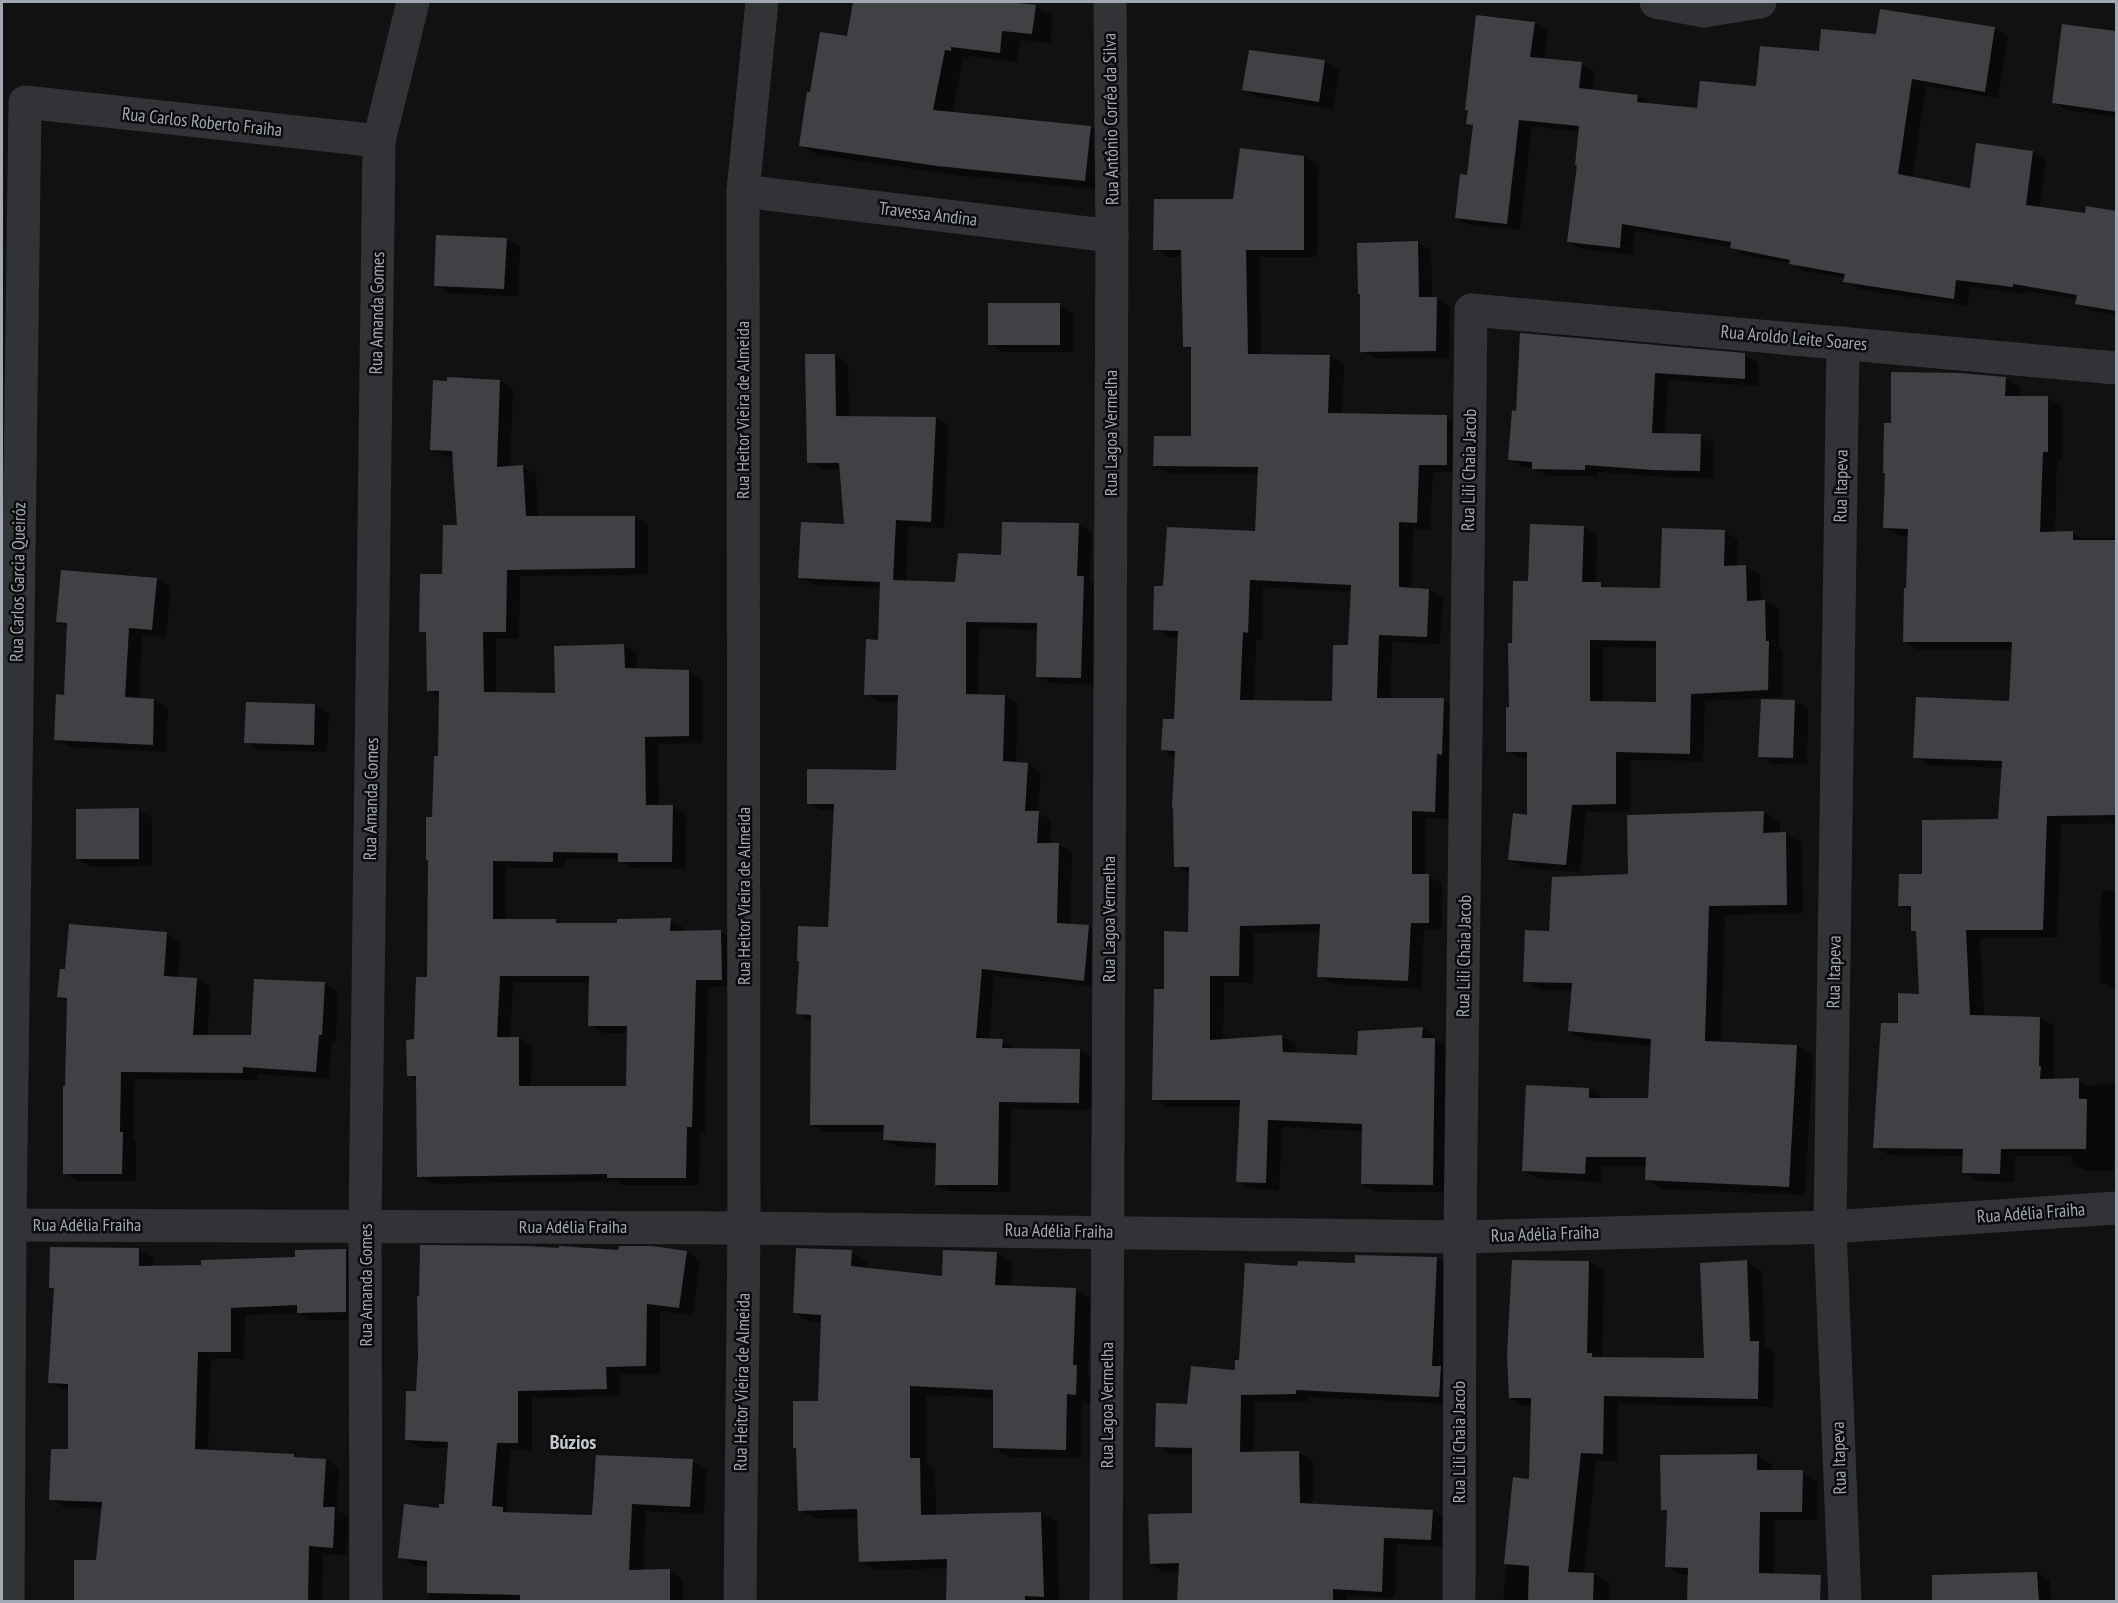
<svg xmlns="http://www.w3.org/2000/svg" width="2118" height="1603" font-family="'PT Sans Narrow',sans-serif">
  <rect width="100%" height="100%" fill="#111112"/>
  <g fill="#0007" fill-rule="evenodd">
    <path d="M855,2h74l33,5v-5h33l40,4 18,10 -3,27 -30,-3 -3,22 -48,-6 -1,4 -5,-1 -11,54 139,14 17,10 -6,53 -146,-15 -138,-20 -18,-10 12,-51 36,-56z"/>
    <path d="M1882,11l113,18 13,7 -10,62 -72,-12 -14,93 59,11 62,-38 13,8 -6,48 46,7 1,-7 29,4v103l-25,-4 -14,-8 1,-4 -52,-8v3l-56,-7 -3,19 -108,-17 -14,-8 1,-3 -42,-7 -12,-7 -47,-9 -14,-8 -96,-16 -2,24 -51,-6 -14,-8 11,-76 1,-33 -48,-6 -12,104 -50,-5 -13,-8 11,-41 6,-49 -6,-4 66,-100 14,8 -4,29 38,4 13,8 -2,19 45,5 13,8 48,5 58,-22 63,-34 57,-17z"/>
    <path d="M2116,38v79l-49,-7 -14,-8z"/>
    <path d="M1250,51l75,11 14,8 -6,39 -75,-12 -14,-8z"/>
    <path d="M1304,157l14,8 -1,92h-57l1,99h69l14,8 -2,51 105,2 14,8 -1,47h-27l-3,58 -17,-1 -1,60 17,1 14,8 -3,46 -48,-2 -2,57 53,1 14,8 -7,54 -2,57 -23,-1v57l17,8v47h-18l-3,59 -88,-5 -14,-8 2,-44 -67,1 -1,50h-29l-1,57 59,-3 14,8v9l63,2 63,-28 14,8v4l12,8 -1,144h-71l-14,-8 1,-53 -81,-4 -3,63 -27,-1 -14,-8 3,-74h-74l-14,-8 12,-108 24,-58v-59l-13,-8v-108l-14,-9 14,-28 3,-83 -10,-1 -14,-8 10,-41 91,-55 3,-59h-90l-14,-8 38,-28 -1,-87 -7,-5 -2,-89h-15l-13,-8zM1263,587l89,5 -2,54 -16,56 -80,-1 2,-61h6z"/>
    <path d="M506,239l14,8 -2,49 -69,-3 -13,-8z"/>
    <path d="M1417,243l14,7 1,48h4l14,8 -1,52 -73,1 -14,-8z"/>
    <path d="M1059,305l14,8v39h-70l-14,-8z"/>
    <path d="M1521,335l224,20 13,8v23l-90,-6 -3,55 35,1 14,7 -1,35 -46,-1 -69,-5v4h-51l-14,-8 -10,-1 -14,-8 9,-47z"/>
    <path d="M834,355l14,8 1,55h87l13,8 -5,102 -36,-1 -2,55 50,2 46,-28 77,-31 13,7 -2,49 7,4 -3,100 -43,-2 -13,-7v-46l-59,-2 -1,68h27l13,8 -2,59 12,1 13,8 -3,41 13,7 -1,24 9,1 13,7 -2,73 19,2 13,7 -5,53 -103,-11 -5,64 13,1 13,9 65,1 13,7 -1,52 -81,-1 -1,83 -61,-1 -13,-7 1,-35 -39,-2 -13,-7v-8h-60l-13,-8 -1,-103 -13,-8 31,-84 6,-119h-14l-13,-7 89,-32 2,-69h-21l-13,-8 15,-52 2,-54 -69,-3 -13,-8 46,-52 -5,-55 -20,-1 -13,-7z"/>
    <path d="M2005,378l15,9 -1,11h28l15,8v54h-5l-2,73 17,-1 10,6h34v285l-55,1 -4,113 -77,1 4,79 56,1 14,8 -1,49 2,1v4h23l11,6 27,-3v72h-2v16h-29l-14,-9v-6h-56l-1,26 -36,-1 -14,-9v-16l-75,-1 -14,-8 24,-123 22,-29 -3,-62 -6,-3v-18l-12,-7 24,-30 75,-54 4,-53 -74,-3 -14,-8 95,-54 4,-53h-95l-14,-8 5,-106h-11l-15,-9 8,-102z"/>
    <path d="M448,379l52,2 13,8 -3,78h12l14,7 2,43h97l13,8v50l-128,1 -1,63h-23v55h61l-1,-46 68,-3 13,8v17l52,1 13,8v64l-44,1 1,63 14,-1 13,8 -1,55 -52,-1 -13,-9h-55v9h-59v53l49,-1 7,4h57l51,-4 13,7v5h38l13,7v47l-26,1 -3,146h-5l-1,52h-77l-6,-4 -184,3 -13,-8 -1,-95 -10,-6 21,-96 5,-161 5,-61 1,-60 -11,-7 -1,-55 -7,-4 23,-55 15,-49 -5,-70h-9l-13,-8zM513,983h78l-1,42 13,8h25l-1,55h-96l1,-42 -13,-8h-9z"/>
    <path d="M1583,527l14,8 -1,49h4l8,4 54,1 63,-57 13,8 -1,27h9l14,8 1,26h4l14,8v40l4,2 -1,46 -16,1v3h29l13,8 -1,56 -33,-1 -14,-8 2,-58 -57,3 -2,60 -73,-1v51l-44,1 -6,60 -56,-4 -14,-8 19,-44v-57h-8l-14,-8 7,-107 15,-61zM1603,647l55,1 -1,55 -54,-1z"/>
    <path d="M62,571l95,8 14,8 -5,50 -24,-2 -3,64 15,1 14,8 -2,44 -97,-5 -13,-8 9,-43 4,-69 -11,-6z"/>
    <path d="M315,706l14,8 -2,38 -68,-2 -13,-8z"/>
    <path d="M138,810l14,8v48l-60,1 -14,-8z"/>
    <path d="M1764,812l16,10v12h6l16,9 1,70 -78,2 -4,128 76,3 16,9 -8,140 -142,-6 -16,-10v-13h-45l-1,16 -61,-3 -17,-9 66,-81 16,10h45l2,-53 -66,-6 -17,-9 4,-40 -32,-1 -16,-9 26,-49 78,-56v-60z"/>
    <path d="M2102,890l14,1v99l-16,-8 1,-52 -2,-1z"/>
    <path d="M167,934l14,8 -3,36 19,1 14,8 -4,49h45l73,-52 13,8 -2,50h-4l-3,37 -72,-5v6l-123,-1 -1,61 3,1v40h-58l-14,-8 5,-171 -10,-5 8,-26z"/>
    <path d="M139,1250l14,8v9l50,-1 94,-8 49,-8 14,8v62h-48l-12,-7 -55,2 -1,44h-33l-3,92 85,4 6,4 27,1 13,8 -2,42 12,7 -2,38 -24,-1 -1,48h-246v-40l22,-1 5,-52 -38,-2 -14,-8 18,-48v-60l-5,-1 -14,-8 5,-92 -5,-3z"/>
    <path d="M620,1252h66l14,8 -7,55 -33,-4v63h-41l2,22 -89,2v52h-22l-4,60 6,3 81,4 99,-56 15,8 -3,45 -58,-3 -3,60h26l14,8v23h-255l1,-35 -15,-2 -14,-8 45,-51 4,-58h-29l-14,-9 11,-46z"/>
    <path d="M851,1252l16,9v8l76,8 54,-24 15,9 -1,25 64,3 16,9 -3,74 4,2 -1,28h-9l-1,55 -71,-1 -16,-9 1,-50 -69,-3v68l9,6 1,48 105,-4 16,9 2,80h-112l1,-34 -72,2 -16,-9 -1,-43 -43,1 -16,-9 19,-108 3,-80h-12l-16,-9z"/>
    <path d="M1436,1258l14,8 2,138 -143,-7v4l-54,1 -2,51h46l14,8v44l120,6 13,8 -1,28 -48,-3 -2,54 -49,-2v6h-167l2,-31 -16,1 -14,-8 43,-50v-60h-24l-13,-8 31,-41 49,-33 3,-11 59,-94z"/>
    <path d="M1589,1262l15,9 -2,88h104l41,-97 15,9 3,75 9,5 -1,56 -155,-3 -1,57h-21l-12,113h10l15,9v19h-106l11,-123 17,1 1,-74h-7l-15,-8z"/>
    <path d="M1757,1455l15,9v8h30l16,9 -1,39h-42l-1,55h-92l-15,-9 1,-54 -6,-3v-52z"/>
    <path d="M2037,1573l13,8 1,21h-99z"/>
    <path d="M2093,1600l3,2h-30z"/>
  </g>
  <g fill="#404145" fill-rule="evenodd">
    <path d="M853,2h155l28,3 -4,29 -30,-3 -2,22 -49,-6v4l-6,-1 -12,60 158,16 -6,55 -148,-15 -138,-20 8,-54h3l10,-60 27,4z"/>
    <path d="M1880,9l115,18 -10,65 -73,-13 -14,95 72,14 6,-45 57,8 -7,54 59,8 1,-7 30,5v100l-41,-7 2,-9 -64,-11v3l-57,-7 -2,19 -111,-17 2,-8 -56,-10 1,-4 -60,-12 1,-6 -109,-18 -2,24 -53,-6 10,-77h-2l4,-39 -60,-6 -12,104 -52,-6 5,-44 7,1 6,-50 -7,-1 2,-14h-3l11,-95 59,7 -5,35 52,5 -3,26 59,7 -1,7 60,6 3,-27 56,5 4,-40 59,5 2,-22 55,5z"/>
    <path d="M2062,24l54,7v81l-64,-9z"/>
    <path d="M1249,50l76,10 -6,42 -77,-12z"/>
    <path d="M1240,148l64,8v94h-58l2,104 82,1 -2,58 119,2v50h-28l-2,58 -18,-1v65l30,2 -2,48 -48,-2 -2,63h67l-2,57 -5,-1 -2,58 -23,-1v63h17v49h-18l-3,58 -91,-4 3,-53 -80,2 -1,50h-29v64l72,-5 1,17 74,3 1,-24 65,-4 -1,11h13l-2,147 -72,-1 1,-60 -94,-4 -2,63 -30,-1 4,-82h-88l2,-111h10v-58l24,1 1,-65h-15l-1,-59h-1l3,-57 -14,-1 2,-31h11l4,-88 -25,-1 1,-44h9l4,-59 88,4 3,-64 -105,-1 1,-30h37v-89h-8l-2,-97h-28l1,-51h79zM1250,580l101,5 -3,60h-15l-1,56 -92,-1 3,-68 5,1z"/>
    <path d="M436,235l71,3 -3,51 -70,-3z"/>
    <path d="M1418,241l1,56h18l-1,54 -76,1v-58h-2l-1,-51z"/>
    <rect x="988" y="303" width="72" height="42"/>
    <path d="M1520,333l225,20v26l-90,-6 -3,60 49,1 -1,37 -47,-1 -68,-5v5l-53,-1v-7l-24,-2 4,-50 4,1z"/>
    <path d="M805,354h30l1,62 100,1 -5,105 -35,-2 -3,60 62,2 3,-29 43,2 1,-33 77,1 -2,53h7l-3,102 -45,-1 1,-54 -71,-1v72l39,1 -2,66 25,2 -3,48h14l-2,32h22l-2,80 32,2 -5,56 -102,-12 -6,69 27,1 -1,9 78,1 -1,54 -80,-1 -1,83h-63l1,-42 -53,-3 1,-15h-74l1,-110 -15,-1 3,-53h-2l1,-35 30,1 6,-123h-27v-35l89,1 2,-75h-34l2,-56 12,1 2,-58 -82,-4 3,-56 43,2 -5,-61h-32z"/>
    <path d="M1891,372l69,1 46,4 -1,19h43v56h-5l-3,80 33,-1v9h43v275l-69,1 -4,114h-77l4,85 70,2 -1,49h2l-1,13 39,-1v21h8l-1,50h-85l-1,25 -38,-1 1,-24 -90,-1 8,-125h17v-30l21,1 -3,-63h-5v-25h-13l1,-32h23v-54l76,-1 4,-58 -89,-3 3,-61 93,4 3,-59h-109l1,-54h2l2,-59 -25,-1 2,-55h-2l1,-50h7z"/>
    <path d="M447,377l53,3 -3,87 26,-2 3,51h109v52l-128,2 -1,62h-23l1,60 71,1 -1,-47 70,-2 1,24 64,2v66l-44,1 1,68h27l-1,57h-54v-9l-65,-1v10l-60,-1v58h63v4h61v-4l54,-1 -1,13 51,-1 1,50h-26l-4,147h-5l-1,51h-79v-4l-190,3 -1,-101h-9l-1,-36 8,-1 2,-62h11l1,-117h-2v-43h6l2,-61h4l1,-65h-12l-1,-59h-7l1,-58h22l1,-49h14l-5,-74 -22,-1 3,-70 14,1zM500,976h89l-1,50h39l-1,60h-107v-49h-22z"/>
    <path d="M1530,524l54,2 -2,56h19v5l59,1 2,-60 63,2 -1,36 22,-1 1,36 18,-1 1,41h3l-1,49 -77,4 -1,60 -74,-2v52l-44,1 -6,60 -58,-5 5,-47 14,2v-63h-21v-45h3l-1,-64h4l1,-62h15zM1590,640l66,1v61l-66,-1z"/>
    <path d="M61,570l96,8 -5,52 -23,-2 -4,69 29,2 -1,46 -99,-5 2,-46 8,1 3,-72 -11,-1z"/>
    <path d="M1761,699l34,1 -2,58 -35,-1z"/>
    <path d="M246,702l69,2 -1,41 -70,-2z"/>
    <path d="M139,808v51h-63v-50z"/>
    <path d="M1764,811l-1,22 23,-1 1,73 -78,1 -4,135 92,4 -8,142 -144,-7 1,-23h-60l-1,17 -63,-3 4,-86 63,3v10h59l3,-59 -83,-8 4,-48 -49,-1 2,-52 24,1 3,-54 76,-3 -1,-59z"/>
    <path d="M69,924l98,8 -3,44 33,2 -4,57h58l3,-56 71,3 -3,53h-3l-3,37 -73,-5v6l-122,-1 -1,60h3l-1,42h-59v-88h2l2,-88 -10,-1 3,-28h5z"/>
    <path d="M420,1245l106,1 33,2v-2l59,4 1,-4h33l35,5 -8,57 -32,-4 -1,62 -40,1 1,22 -89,2v52h-21l-5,63 11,1v5l89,3 4,-60 97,4 -3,48 -58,-3 -3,66 41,-1v33h-150v-7l-93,-2v-32l-29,-3 6,-54 35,4v-4h5l4,-62 -43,-2 1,-49h10l2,-34 -1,-61h2z"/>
    <path d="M50,1247l89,1v18l62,-1v-5l94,-3v-7l51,-1v63l-49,1v-8l-66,3v44h-33l-3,97 99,5v3l32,2 -3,48h12l-2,41 -24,-2 -1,56 -234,-1v-41h22l6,-58 -53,-2 2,-51h17v-65l-20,-1 6,-95h-5z"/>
    <path d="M796,1248l56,2 -1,16 91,10 1,-26 54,2 -2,33 81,3 -3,77h4l-1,30 -9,-1 -1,56 -73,-2v-58l-83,-4v72h10l1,57 120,-3 3,85 -19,-1v6h-79l1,-43 -88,3 -2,-53 -59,2 -2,-63h-3v-47h25l3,-86 -28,-2z"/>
    <path d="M1355,1255l82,2 -5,109h9l-2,31 -143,-7v4l-55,1 -1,57 59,-1 1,52 133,7 -2,30 -47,-2 -2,54 -49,-3v13h-156l2,-39 -29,1 -2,-50 44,-1v-65l-37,-1 1,-44 31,1 4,-38 44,4v-10h4l6,-97 52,3 1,-5 57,2z"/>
    <path d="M1512,1260l77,1 -2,92h5v4l112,1 -4,-95 47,-3 3,81h9l-1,58 -154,-3 -1,58 -22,-1 -13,119 26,1 -1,29h-65l1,-36 -25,-2 9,-87 16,2 2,-81h-22l-2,-43z"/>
    <path d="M1757,1454v16h46l-1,42h-42l-1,61 62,2 -1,27h-133l1,-34 -23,-1 2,-57h-6l-1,-55z"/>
    <path d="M2037,1572l2,30h-107v-27z"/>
  </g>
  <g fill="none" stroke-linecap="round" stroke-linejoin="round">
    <g stroke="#323337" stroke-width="33">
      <path d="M1656,2l48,9 56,-9"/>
      <path d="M743,191l369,45"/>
      <path d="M1843,343l-13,884 15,375"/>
      <path d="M2,1225l742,3 716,9 370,-10 286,-19"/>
      <path d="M8,1602l2,-377 15,-1123 354,39"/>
      <path d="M366,1602l-1,-376 14,-1085 34,-139"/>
      <path d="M740,1602l4,-374 -1,-1037 19,-189"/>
      <path d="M1106,1602l6,-1366 -2,-234"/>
      <path d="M1459,1602l1,-365 11,-927 645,58"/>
    </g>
  </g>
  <g text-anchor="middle" stroke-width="5" stroke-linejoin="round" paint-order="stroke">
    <g font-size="18" fill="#a2a8b3" stroke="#0c0c0d">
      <text transform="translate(1111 119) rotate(-91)" y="6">Rua Antônio Corrêa da Silva</text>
      <text transform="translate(202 122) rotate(6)" y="6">Rua Carlos Roberto Fraiha</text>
      <text transform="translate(928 214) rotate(7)" y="6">Travessa Andina</text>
      <text transform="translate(377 313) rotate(-89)" y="6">Rua Amanda Gomes</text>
      <text transform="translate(1794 338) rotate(5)" y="6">Rua Aroldo Leite Soares</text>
      <text transform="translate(743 410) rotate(-90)" y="6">Rua Heitor Vieira de Almeida</text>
      <text transform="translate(1111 433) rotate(-90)" y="6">Rua Lagoa Vermelha</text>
      <text transform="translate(1469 470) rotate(-89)" y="6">Rua Lili Chaia Jacob</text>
      <text transform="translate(1841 486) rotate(-89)" y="6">Rua Itapeva</text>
      <text transform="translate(18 582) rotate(-89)" y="6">Rua Carlos Garcia Queiróz</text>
      <text transform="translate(371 799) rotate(-89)" y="6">Rua Amanda Gomes</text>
      <text transform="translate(744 896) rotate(-90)" y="6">Rua Heitor Vieira de Almeida</text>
      <text transform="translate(1109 919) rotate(-90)" y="6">Rua Lagoa Vermelha</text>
      <text transform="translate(1464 956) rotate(-89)" y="6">Rua Lili Chaia Jacob</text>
      <text transform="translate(1834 972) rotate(-89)" y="6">Rua Itapeva</text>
      <text transform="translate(2031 1213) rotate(-4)" y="6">Rua Adélia Fraiha</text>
      <text x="87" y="1231">Rua Adélia Fraiha</text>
      <text x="573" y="1233">Rua Adélia Fraiha</text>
      <text transform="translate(1059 1231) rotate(1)" y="6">Rua Adélia Fraiha</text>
      <text transform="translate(1545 1234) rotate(-2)" y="6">Rua Adélia Fraiha</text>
      <text transform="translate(366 1285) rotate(-90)" y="6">Rua Amanda Gomes</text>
      <text transform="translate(742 1382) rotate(-89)" y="6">Rua Heitor Vieira de Almeida</text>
      <text transform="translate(1107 1405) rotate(-90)" y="6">Rua Lagoa Vermelha</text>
      <text transform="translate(1459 1442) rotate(-90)" y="6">Rua Lili Chaia Jacob</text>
      <text transform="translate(1839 1458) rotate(-92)" y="6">Rua Itapeva</text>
    </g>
    <g font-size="20" font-weight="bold" fill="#c3c7cf" stroke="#0c0c0d">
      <text x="573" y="1449">Búzios</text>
    </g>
  </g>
  <rect width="2118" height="1603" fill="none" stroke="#a2a8b3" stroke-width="6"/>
</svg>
